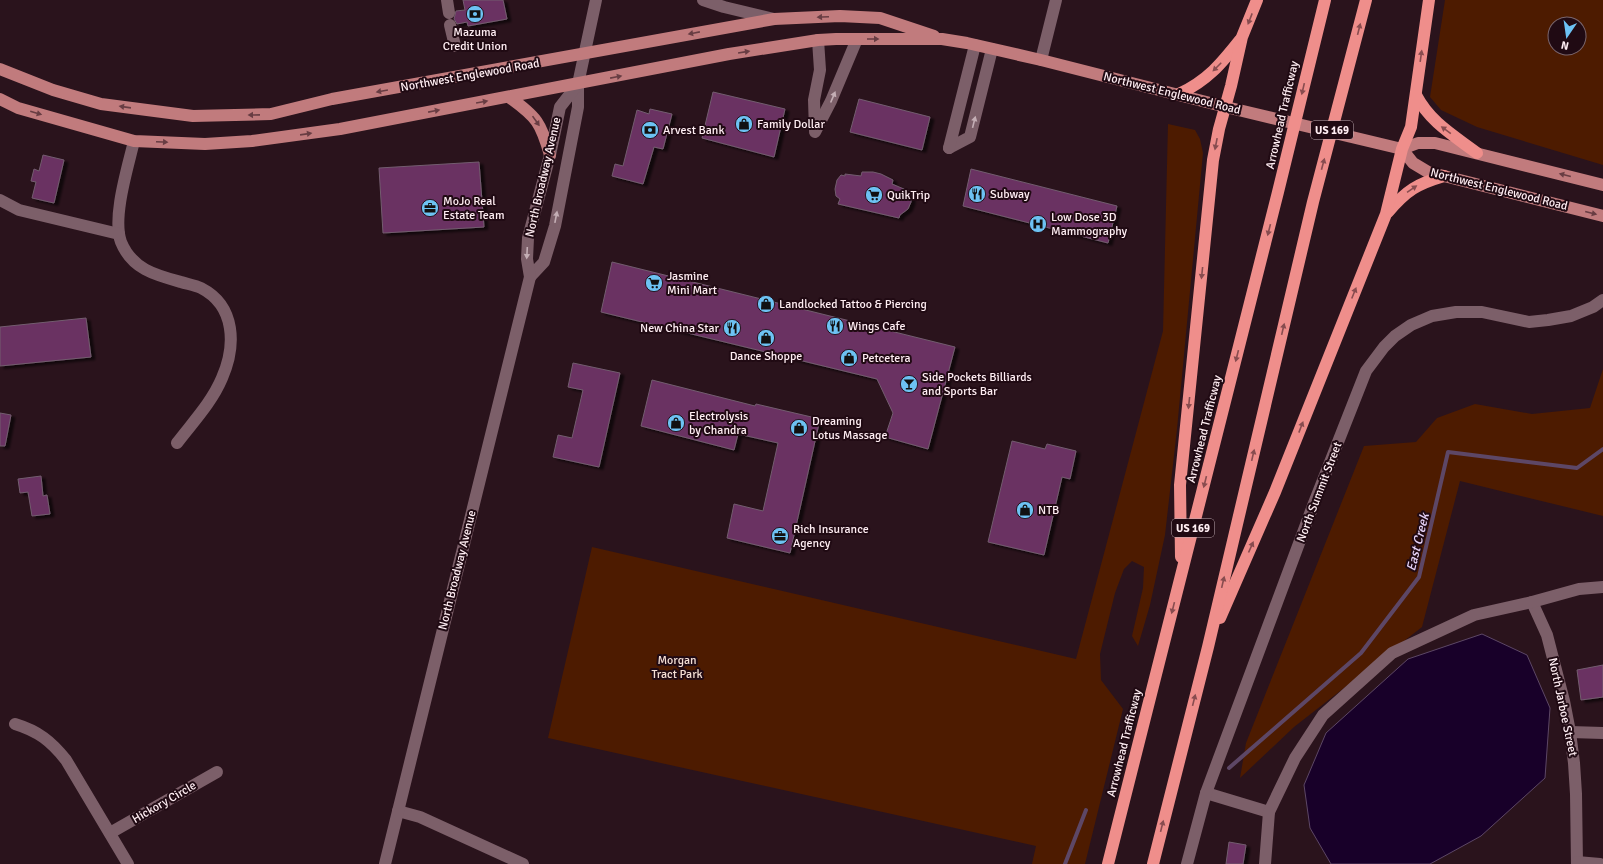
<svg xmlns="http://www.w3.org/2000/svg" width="1603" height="864" font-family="Signika,sans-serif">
  <defs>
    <filter id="shadow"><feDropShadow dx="4" dy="2.5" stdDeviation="1" flood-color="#0009"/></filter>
  </defs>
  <rect width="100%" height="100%" fill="#2a131c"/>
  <g fill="#4d1b00" fill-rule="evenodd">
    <path d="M1445,0h158v165l-126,-38 -36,-17 -11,-13zM1555,24h24v24h-24z"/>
    <path d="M1168,124l27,6 5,9 3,14 -26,276 -12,106 -15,70 -12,41 -6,-10 11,-48 1,-21 -12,-6 -8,8 -9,24 -15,61 1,26 22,29 -38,155h-53l4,-18 -488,-108 44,-191 484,112 87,-328z"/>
    <path d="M1603,369v147l-143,-35 -38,146 -128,100 -54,51 6,-35 118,-297 52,-4 21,-24 38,-14 57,10 58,-6z"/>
  </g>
  <path fill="#180029" stroke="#5d4766" d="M1482,634l45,21 23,53 -5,70 -64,58 -51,28h-99l-21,-36 -6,-43 22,-52 82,-74z"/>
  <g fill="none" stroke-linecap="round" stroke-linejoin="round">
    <g stroke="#5d4766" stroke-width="4">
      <path d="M1229,768l132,-115 58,-76 29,-125 129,16 26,-19"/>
      <path d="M1065,864l21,-54"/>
    </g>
  </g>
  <g fill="#6a3062" stroke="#735d6f" filter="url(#shadow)">
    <path d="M463,0h40l4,19 -39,7 -1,-4 -10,2 -3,-5 2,-8 9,-1z"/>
    <path d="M713,92l72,17 -11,48 -72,-19z"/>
    <path d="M859,99l71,18 -8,33 -72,-18z"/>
    <path d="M650,109l22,5 -9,35 -9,-2 -11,37 -31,-8 3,-12 8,2 14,-56 12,4z"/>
    <path d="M43,155l21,5 -10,43 -22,-5 4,-16 -5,-1 3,-12 5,2z"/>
    <path d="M479,162l5,65 -101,6 -4,-65z"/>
    <path d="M971,169l146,37 -9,37 -145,-37z"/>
    <path d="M862,172h11l8,2 12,6 -1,4 19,8v10l-3,7 -8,6 -1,3 -61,-14 2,-5 -4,-3 -1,-7 2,-9 4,-5 4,1v-2l16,2z"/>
    <path d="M612,262l343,85 -27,102 -43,-12 8,-24 -16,-34 -276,-67z"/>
    <path d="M86,318l5,39 -91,9v-39z"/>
    <path d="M573,363l47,10 -21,94 -46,-10 5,-22 14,3 11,-48 -15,-3z"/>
    <path d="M652,380l103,26 1,-2 64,15 -30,134 -63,-15 7,-34 29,7 15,-68 -40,-9 -4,16 -93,-24z"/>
    <path d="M0,413l11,2 -6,31h-5z"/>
    <path d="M1012,441l33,8 2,-5 29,7 -6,28 -8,-2 -18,78 -56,-13z"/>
    <path d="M41,476l2,20 4,-1 3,19 -18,2 -4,-24 -8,1 -2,-14z"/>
    <path d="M1603,665v32l-22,3 -4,-30z"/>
    <path d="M1229,842l17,3 -3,19h-17z"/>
  </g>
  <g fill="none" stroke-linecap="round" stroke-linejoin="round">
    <g stroke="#7c5f69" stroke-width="12">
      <path d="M447,0l2,13"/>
      <path d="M703,0l21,7 50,12"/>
      <path d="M450,25l5,21"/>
      <path d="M1041,60l15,-60"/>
      <path d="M815,130l-1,-30 6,-30 -2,-30"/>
      <path d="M815,132l16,-31 26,-62"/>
      <path d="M134,141c-6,26 -22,76 -13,101 11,27 34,33 60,40 6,2 14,3 20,6 35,18 35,58 21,90 -10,24 -29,44 -45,65"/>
      <path d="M949,148l21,-11 22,-88"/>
      <path d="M949,148l26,-103"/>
      <path d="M0,200l19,10 100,24"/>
      <path d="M530,277l14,-15 11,-36 23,-119v-23l18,-84"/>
      <path d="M1532,602l15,33 17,66 6,31 4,31 2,31 1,70"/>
      <path d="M15,724c23,7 36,17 51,36l62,104"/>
      <path d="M1570,732l33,1"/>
      <path d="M1206,793l63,19"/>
      <path d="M398,811l22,6 103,47"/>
      <path d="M110,833l107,-61"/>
      <path d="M1577,862l23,2"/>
      <path d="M385,864l145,-587 -3,-18 1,-21 22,-83 10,-48 18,-23"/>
      <path d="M1187,864l19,-71 108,-290 52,-132 18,-24 11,-11 16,-11 21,-9 24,-4h26l47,10 19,-2 23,-4 22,-9 10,-7"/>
      <path d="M1265,864l4,-52 26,-54 28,-43 69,-62 82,-38 58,-13 47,-13 24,-2"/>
    </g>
    <g stroke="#c17b7d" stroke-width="12">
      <path d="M0,69l53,21 48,14 92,12 78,-2 61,-15 442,-80 66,-3 40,2 54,18"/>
      <path d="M509,97c28,20 32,26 41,58"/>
      <path d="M0,99l18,9 116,33 71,3 47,-3 88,-12 389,-75 89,-14 18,-1h106l25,4 74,17 185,47 176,42 16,-6h17l168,42"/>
      <path d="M1402,149l11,14 15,9 175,44"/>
    </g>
    <g stroke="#ef8e8b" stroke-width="12">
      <path d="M1179,94c29,-14 42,-30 61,-54"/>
      <path d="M1416,95c14,27 37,40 61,58"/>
      <path d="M1388,212c19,-22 29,-28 56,-36"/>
      <path d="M1181,557l-1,-72 33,-325 6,-31 12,-43 11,-49 15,-37"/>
      <path d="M1220,618l55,-126 111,-278 16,-65 9,-22 18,-127"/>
      <path d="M1108,864l170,-672 47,-192"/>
      <path d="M1153,864l55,-217 105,-445 53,-202"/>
    </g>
  </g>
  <defs><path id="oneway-solid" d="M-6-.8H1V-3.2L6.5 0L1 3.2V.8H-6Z"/></defs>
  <g fill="#683d43">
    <use href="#oneway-solid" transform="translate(823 17) rotate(177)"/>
    <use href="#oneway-solid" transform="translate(694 33) rotate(169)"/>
    <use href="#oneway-solid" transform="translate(873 39)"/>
    <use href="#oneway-solid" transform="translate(744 52) rotate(-9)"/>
    <use href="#oneway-solid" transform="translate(616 77) rotate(-11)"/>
    <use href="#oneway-solid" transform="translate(382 91) rotate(170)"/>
    <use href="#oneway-solid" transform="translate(482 102) rotate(-10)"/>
    <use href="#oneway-solid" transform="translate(125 107) rotate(-172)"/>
    <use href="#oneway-solid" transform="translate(434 111) rotate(-11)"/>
    <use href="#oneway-solid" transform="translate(36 113) rotate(16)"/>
    <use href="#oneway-solid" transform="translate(254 115) rotate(179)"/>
    <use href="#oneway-solid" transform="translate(536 121) rotate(55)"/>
    <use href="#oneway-solid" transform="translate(306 134) rotate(-8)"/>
    <use href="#oneway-solid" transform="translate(162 142) rotate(3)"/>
    <use href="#oneway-solid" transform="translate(1565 175) rotate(-166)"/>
    <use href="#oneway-solid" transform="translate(1591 213) rotate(14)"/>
  </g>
  <g fill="#884c4f">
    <use href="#oneway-solid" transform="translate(1250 19) rotate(111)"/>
    <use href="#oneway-solid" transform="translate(1359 29) rotate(-76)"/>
    <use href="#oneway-solid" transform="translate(1421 56) rotate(-82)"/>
    <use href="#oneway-solid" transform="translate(1217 67) rotate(135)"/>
    <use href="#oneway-solid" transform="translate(1303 89) rotate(103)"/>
    <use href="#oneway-solid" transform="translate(1446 130) rotate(-144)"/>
    <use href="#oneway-solid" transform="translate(1216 144) rotate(101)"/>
    <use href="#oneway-solid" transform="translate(1323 164) rotate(-75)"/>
    <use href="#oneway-solid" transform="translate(1412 189) rotate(-34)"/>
    <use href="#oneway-solid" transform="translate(1269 230) rotate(104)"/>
    <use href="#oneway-solid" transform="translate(1202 273) rotate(96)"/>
    <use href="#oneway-solid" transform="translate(1354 293) rotate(-68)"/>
    <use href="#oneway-solid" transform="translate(1283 329) rotate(-77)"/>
    <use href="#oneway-solid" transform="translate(1237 356) rotate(104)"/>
    <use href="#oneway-solid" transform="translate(1189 403) rotate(96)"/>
    <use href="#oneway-solid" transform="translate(1301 427) rotate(-69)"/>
    <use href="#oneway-solid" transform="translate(1253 455) rotate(-77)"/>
    <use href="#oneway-solid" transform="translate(1205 482) rotate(104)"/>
    <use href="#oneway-solid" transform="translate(1251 547) rotate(-66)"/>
    <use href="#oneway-solid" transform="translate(1223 582) rotate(-77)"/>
    <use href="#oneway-solid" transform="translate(1173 608) rotate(104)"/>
    <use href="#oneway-solid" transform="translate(1194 700) rotate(-76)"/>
    <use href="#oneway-solid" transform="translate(1162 826) rotate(-76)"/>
  </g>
  <g fill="#c4aeb5">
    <use href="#oneway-solid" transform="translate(833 97) rotate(-67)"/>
    <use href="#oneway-solid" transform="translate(974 122) rotate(-76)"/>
    <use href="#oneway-solid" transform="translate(556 217) rotate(-79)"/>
    <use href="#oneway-solid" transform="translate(527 253) rotate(93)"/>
  </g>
  <defs>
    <symbol id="bank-disc" viewBox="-11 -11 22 22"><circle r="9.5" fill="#6dc2f3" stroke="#200a13"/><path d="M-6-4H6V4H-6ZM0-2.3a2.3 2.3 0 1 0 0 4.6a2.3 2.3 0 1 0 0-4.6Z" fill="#111"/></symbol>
    <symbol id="shop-disc" viewBox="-11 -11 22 22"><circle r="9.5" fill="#6dc2f3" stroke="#200a13"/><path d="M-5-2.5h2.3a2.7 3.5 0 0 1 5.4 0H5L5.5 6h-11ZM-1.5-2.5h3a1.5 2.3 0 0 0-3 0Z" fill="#111"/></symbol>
    <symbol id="restaurant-disc" viewBox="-11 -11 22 22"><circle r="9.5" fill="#6dc2f3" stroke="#200a13"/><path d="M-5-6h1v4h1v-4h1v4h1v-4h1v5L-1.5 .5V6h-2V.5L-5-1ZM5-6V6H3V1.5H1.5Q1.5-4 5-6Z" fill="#111"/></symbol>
    <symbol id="supermarket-disc" viewBox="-11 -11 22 22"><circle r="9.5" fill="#6dc2f3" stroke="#200a13"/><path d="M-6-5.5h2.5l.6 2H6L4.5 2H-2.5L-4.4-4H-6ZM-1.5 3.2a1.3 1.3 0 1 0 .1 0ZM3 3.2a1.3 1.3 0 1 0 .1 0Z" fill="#111"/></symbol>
    <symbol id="office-disc" viewBox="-11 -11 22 22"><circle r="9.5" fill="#6dc2f3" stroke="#200a13"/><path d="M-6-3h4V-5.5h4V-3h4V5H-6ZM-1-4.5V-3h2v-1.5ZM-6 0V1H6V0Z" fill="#111"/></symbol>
    <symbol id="hospital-disc" viewBox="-11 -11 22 22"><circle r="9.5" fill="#6dc2f3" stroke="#200a13"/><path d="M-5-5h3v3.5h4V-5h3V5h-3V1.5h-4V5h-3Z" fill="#111"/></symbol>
    <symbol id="bar-disc" viewBox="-11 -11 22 22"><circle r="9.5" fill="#6dc2f3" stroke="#200a13"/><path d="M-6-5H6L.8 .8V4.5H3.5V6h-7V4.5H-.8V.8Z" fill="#111"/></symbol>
  </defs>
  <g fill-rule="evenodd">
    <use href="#bank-disc" x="465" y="4" width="20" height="20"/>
    <use href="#shop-disc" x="734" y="114" width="20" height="20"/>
    <use href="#bank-disc" x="640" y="120" width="20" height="20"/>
    <use href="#restaurant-disc" x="967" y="184" width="20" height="20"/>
    <use href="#supermarket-disc" x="864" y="185" width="20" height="20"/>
    <use href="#office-disc" x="420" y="198" width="20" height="20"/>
    <use href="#hospital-disc" x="1028" y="214" width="20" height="20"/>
    <use href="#supermarket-disc" x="644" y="273" width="20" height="20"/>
    <use href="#shop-disc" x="756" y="294" width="20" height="20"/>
    <use href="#restaurant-disc" x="825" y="316" width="20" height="20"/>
    <use href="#restaurant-disc" x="722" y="318" width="20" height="20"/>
    <use href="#shop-disc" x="756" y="328" width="20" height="20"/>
    <use href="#shop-disc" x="839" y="348" width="20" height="20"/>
    <use href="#bar-disc" x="899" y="374" width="20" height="20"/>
    <use href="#shop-disc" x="666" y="413" width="20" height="20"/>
    <use href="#shop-disc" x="789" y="418" width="20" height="20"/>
    <use href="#shop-disc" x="1015" y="500" width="20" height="20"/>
    <use href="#office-disc" x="770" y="526" width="20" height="20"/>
  </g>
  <g text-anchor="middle" stroke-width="4" stroke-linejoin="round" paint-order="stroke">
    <g fill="#200a13" stroke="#bcaab0" stroke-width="1">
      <rect x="1311" y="121" width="42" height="18" rx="3"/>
      <rect x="1172" y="519" width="42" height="18" rx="3"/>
    </g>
    <g font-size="11" font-weight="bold" fill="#ffeef3">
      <text x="1332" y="134">US 169</text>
      <text x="1193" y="532">US 169</text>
    </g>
    <g font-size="12" fill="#ffeef3" stroke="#200a13" text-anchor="start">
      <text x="475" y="36" text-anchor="middle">Mazuma<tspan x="475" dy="14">Credit Union</tspan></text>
      <text x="757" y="128">Family Dollar</text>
      <text x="663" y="134">Arvest Bank</text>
      <text x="990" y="198">Subway</text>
      <text x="887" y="199">QuikTrip</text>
      <text x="443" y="205">MoJo Real<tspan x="443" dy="14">Estate Team</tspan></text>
      <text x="1051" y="221">Low Dose 3D<tspan x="1051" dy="14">Mammography</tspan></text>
      <text x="667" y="280">Jasmine<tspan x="667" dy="14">Mini Mart</tspan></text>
      <text x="779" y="308">Landlocked Tattoo &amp; Piercing</text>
      <text x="848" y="330">Wings Cafe</text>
      <text x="719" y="332" text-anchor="end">New China Star</text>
      <text x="766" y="360" text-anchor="middle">Dance Shoppe</text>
      <text x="862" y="362">Petcetera</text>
      <text x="922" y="381">Side Pockets Billiards<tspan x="922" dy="14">and Sports Bar</tspan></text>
      <text x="689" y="420">Electrolysis<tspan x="689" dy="14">by Chandra</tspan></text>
      <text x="812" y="425">Dreaming<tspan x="812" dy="14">Lotus Massage</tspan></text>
      <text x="1038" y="514">NTB</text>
      <text x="793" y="533">Rich Insurance<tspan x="793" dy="14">Agency</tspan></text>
    </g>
    <g font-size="12" fill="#ffeef3" stroke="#200a13">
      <text transform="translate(470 75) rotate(-10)" y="4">Northwest Englewood Road</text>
      <text transform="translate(1172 93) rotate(14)" y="4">Northwest Englewood Road</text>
      <text transform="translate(1282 115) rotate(-77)" y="4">Arrowhead Trafficway</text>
      <text transform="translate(543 177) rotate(-77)" y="4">North Broadway Avenue</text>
      <text transform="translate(1499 189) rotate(14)" y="4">Northwest Englewood Road</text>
      <text transform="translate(1204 429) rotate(-76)" y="4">Arrowhead Trafficway</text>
      <text transform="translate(1319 492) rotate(-69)" y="4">North Summit Street</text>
      <text transform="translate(457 570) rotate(-76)" y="4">North Broadway Avenue</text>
      <text transform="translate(1563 707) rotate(78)" y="4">North Jarboe Street</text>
      <text transform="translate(1124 743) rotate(-76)" y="4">Arrowhead Trafficway</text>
      <text transform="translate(164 802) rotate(-30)" y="4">Hickory Circle</text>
    </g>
    <g font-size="12" fill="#f5dfd5" stroke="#200a13">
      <text x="677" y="664">Morgan<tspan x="677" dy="14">Tract Park</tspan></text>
    </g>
    <g font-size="13" font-style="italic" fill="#e6d3f8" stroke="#200a13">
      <text transform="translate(1417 542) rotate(-76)" y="5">East Creek</text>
    </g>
  </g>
  <g transform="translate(1567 36) rotate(193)"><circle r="19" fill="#200a13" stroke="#79656d"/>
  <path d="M0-3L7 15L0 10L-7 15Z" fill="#6dc2f3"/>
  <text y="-6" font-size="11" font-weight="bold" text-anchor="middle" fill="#ffeef3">N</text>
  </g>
</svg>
